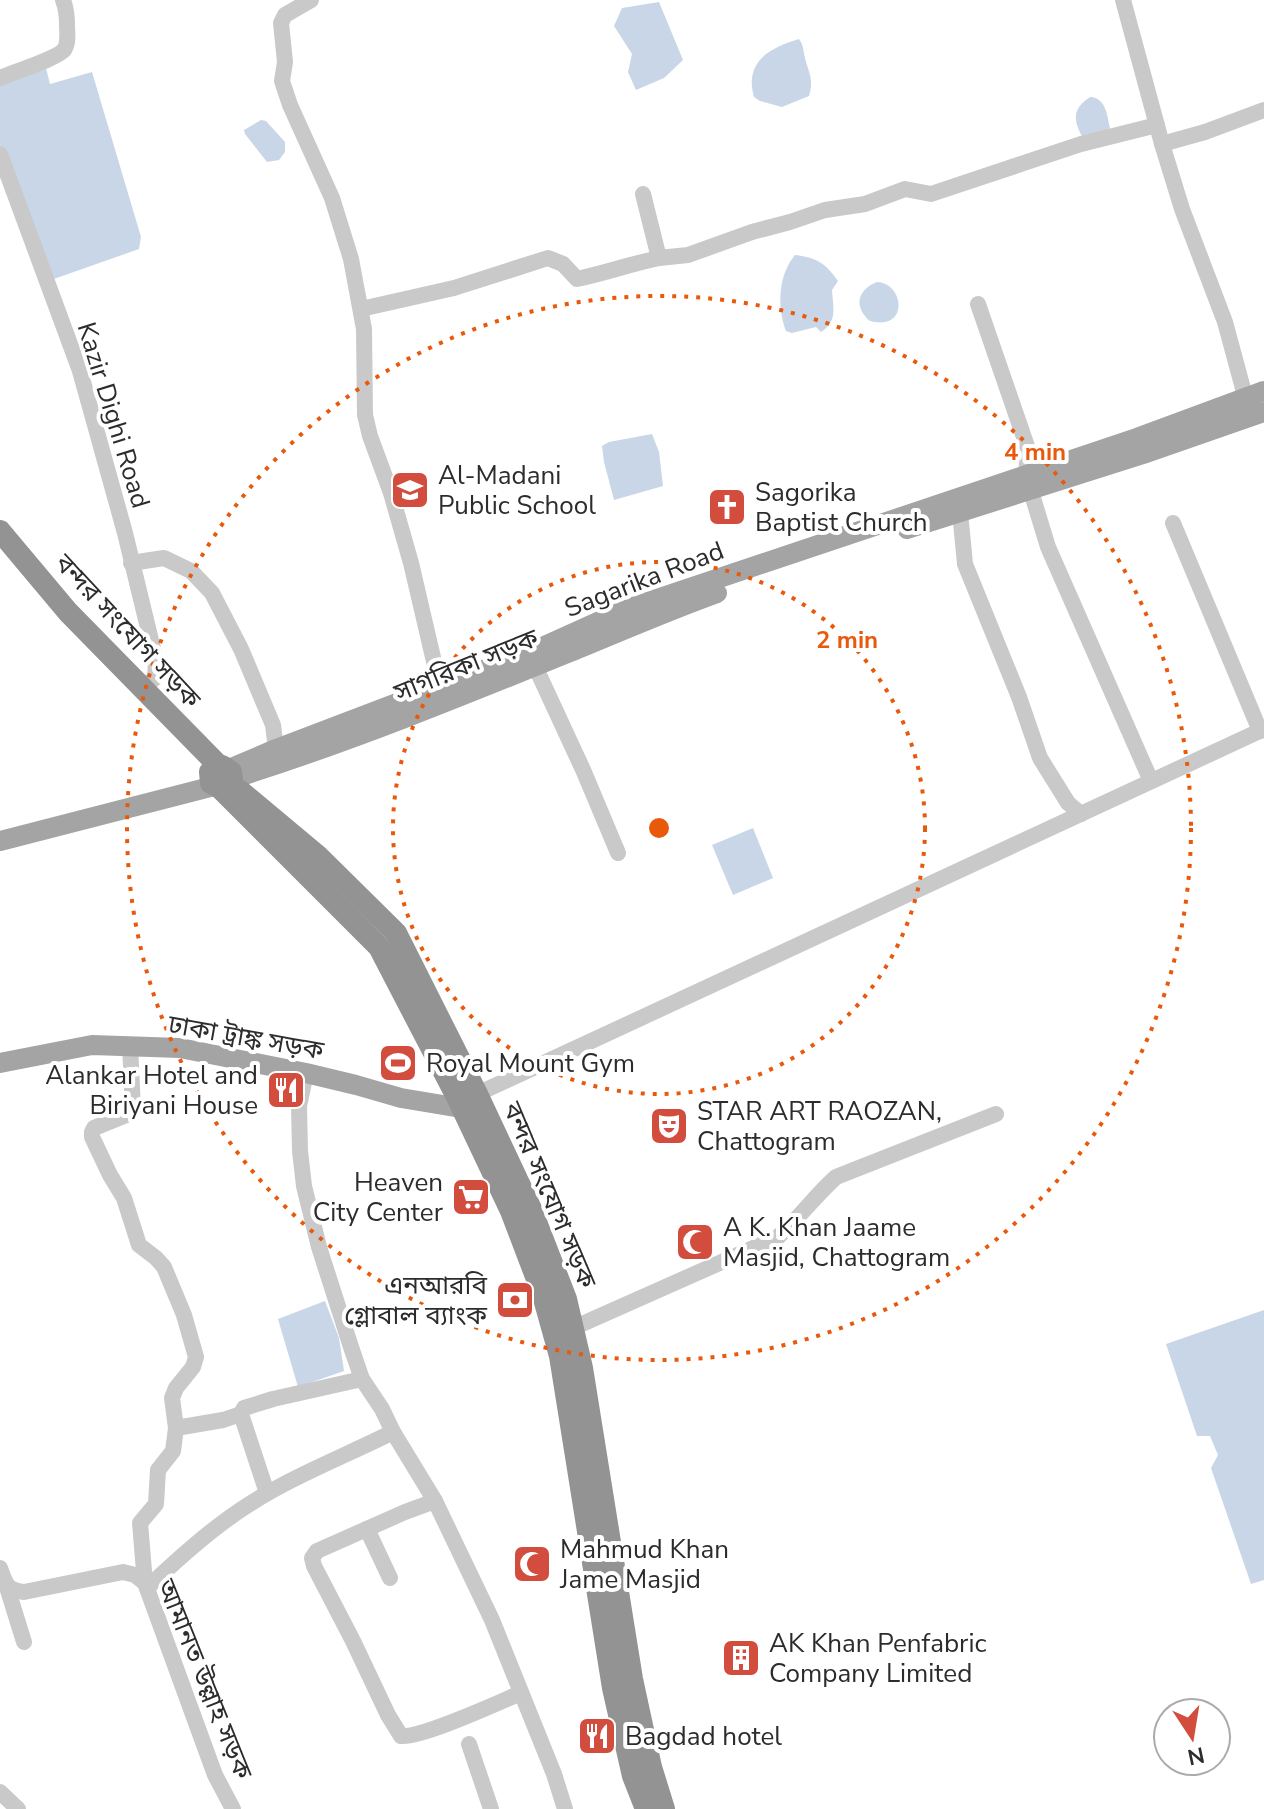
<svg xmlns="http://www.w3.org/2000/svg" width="1264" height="1809" font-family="'Nunito Sans','Noto Sans Bengali',sans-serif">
  <rect width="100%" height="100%" fill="#fff"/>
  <g fill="#c8d6e7">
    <path d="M659,2l24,58 -19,18 -28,12 -8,-18 4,-18 -18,-28 8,-18z"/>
    <path d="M799,39c5,7 4,11 6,19 4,16 9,21 4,38l-27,11 -22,-6 -6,-4c-10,-35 15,-49 45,-58z"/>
    <path d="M46,68l4,16 42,-12 49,165 -2,12 -88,31 -51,-135v-63z"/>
    <path d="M1090,97c16,1 17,18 20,31l-3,4 -24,6c-10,-18 -11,-29 7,-41z"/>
    <path d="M261,120l5,1 19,21v10l-6,8 -12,2 -22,-28 -1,-4z"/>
    <path d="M795,255c23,3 30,8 43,26l-6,9c1,18 6,31 -11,42l-5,-5 -24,6 -6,-2c-9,-24 -8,-56 9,-76z"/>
    <path d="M877,282c26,1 32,45 -2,40 -6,-1 -6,-1 -10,-6 -12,-15 -3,-28 12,-34z"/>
    <path d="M652,434l7,18 4,34 -49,14 -10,-38 -2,-16 7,-4z"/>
    <path d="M753,828l20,50 -40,17 -21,-50z"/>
    <path d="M325,1301l14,37 5,33 -46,16 -20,-68z"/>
    <path d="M1264,1310v270l-13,4 -40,-116 7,-13 -8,-19h-13l-31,-92z"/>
  </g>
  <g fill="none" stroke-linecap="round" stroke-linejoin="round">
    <g stroke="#c9c9c9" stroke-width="16">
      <path d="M311,0l-26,15 -4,8 4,39 -3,19 8,24 42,93 19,61 13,70 1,86 5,21 21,57 20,70 31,133"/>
      <path d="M1123,0l39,144 20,65 43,113 23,85"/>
      <path d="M0,78c13,-6 56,-19 64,-28 5,-7 3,-18 3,-25 0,-9 -1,-17 -4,-25"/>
      <path d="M1162,144l43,-12 59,-22"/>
      <path d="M0,154l80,217 45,162 31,128 -1,17 -14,11"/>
      <path d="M659,258l29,-3 64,-23 38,-10 35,-12 40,-6 40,-15 26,5 150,-50 76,-19"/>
      <path d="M978,304l50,145 -2,26 22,72 103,234"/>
      <path d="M361,309l93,-21 94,-30 15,6 14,15c28,-6 54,-15 82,-21l-16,-64"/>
      <path d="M960,512l5,52 54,133 21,61 28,45 13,11"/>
      <path d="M1173,523l87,208"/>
      <path d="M131,563l33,-5 27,13 21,22 29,56 32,76 3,24 3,9"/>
      <path d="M535,666l49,106 34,81"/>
      <path d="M130,1045l3,64 -2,4 -37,15 -2,4v5l18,38 14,23 15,47 17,13 8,9 20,48 12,42 -3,10 -17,21 -4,10 4,30"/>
      <path d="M306,1073l-7,33 1,45 4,35 15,61 32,100 11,32 20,30 11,23 42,69 57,119 62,154 11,35"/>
      <path d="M477,1094l787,-365"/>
      <path d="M573,1328l205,-91c21,-19 37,-41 58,-60l160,-63"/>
      <path d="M241,1414l3,-6 29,-9 89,-20"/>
      <path d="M435,1501l-30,11 -88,39 -5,7 2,8 39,75 35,74 13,21c21,2 96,-33 120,-43"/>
      <path d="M367,1529l23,49"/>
      <path d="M0,1568c6,16 6,22 24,24l99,-20 12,3 10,8 70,192 18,34"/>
      <path d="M145,1583l-5,-60 16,-19 2,-34 15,-19 3,-23 47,-8 18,-6 26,79"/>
      <path d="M7,1587l17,55"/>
      <path d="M147,1588c32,-30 65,-60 101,-83 45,-29 97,-49 145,-73"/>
      <path d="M469,1744l22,65"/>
      <path d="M0,1792l18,17"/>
    </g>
    <g stroke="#a4a4a4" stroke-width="20">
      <path d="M907,529l236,-75 121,-42"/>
      <path d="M229,769l47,-20 255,-97 93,-42 513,-172 127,-47"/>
      <path d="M244,775c110,-35 218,-79 326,-123 49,-20 97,-41 147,-59"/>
      <path d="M0,841l214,-55"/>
      <path d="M0,1063l92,-18 88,3 126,25 50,12 45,13 60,10 12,-2"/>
    </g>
    <g stroke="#939393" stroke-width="22">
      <path d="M0,531l68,81 151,154"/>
      <path d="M220,788l9,-3 3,-6 -1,-7 -9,-6 -7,1 -5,5 1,11 9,5 159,159 78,150 54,114 32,84 17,61 53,332 20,88 13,33"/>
      <path d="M240,791l79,66 77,76 81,161 54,115 35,90 16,69 50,311 19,88 13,42"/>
    </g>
  </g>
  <g fill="none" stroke="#e8590c" stroke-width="4" stroke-dasharray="4 8">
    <circle cx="659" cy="828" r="266"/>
    <circle cx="659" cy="828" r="532"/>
  </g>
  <defs>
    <symbol id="school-square" viewBox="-11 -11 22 22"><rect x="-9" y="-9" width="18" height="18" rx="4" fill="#d34d3e" stroke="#fff"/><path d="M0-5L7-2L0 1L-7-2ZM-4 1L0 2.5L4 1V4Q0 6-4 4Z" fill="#fff"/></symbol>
    <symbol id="church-square" viewBox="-11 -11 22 22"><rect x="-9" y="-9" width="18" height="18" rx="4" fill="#d34d3e" stroke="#fff"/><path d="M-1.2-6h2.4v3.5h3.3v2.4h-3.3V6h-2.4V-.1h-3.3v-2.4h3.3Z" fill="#fff"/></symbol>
    <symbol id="stadium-square" viewBox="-11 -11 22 22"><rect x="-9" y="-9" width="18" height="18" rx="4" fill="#d34d3e" stroke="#fff"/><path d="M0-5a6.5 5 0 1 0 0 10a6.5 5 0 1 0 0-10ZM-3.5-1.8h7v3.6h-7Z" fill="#fff"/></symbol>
    <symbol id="restaurant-square" viewBox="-11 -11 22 22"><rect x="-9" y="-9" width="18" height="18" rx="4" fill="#d34d3e" stroke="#fff"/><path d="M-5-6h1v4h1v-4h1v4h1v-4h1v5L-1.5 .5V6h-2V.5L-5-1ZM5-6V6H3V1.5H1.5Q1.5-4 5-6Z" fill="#fff"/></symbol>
    <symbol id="theatre-square" viewBox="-11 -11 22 22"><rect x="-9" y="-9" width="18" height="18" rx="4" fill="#d34d3e" stroke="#fff"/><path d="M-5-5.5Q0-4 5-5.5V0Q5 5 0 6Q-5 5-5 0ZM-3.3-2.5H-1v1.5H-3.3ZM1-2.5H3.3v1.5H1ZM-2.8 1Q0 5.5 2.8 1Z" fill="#fff"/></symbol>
    <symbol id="supermarket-square" viewBox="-11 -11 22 22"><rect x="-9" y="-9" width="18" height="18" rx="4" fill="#d34d3e" stroke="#fff"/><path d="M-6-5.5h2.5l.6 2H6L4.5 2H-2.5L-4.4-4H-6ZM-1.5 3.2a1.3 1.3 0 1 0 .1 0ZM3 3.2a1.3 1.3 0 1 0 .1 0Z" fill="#fff"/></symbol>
    <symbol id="mosque-square" viewBox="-11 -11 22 22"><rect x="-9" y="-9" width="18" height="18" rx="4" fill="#d34d3e" stroke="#fff"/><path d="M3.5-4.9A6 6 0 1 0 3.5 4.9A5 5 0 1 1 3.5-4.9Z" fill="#fff"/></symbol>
    <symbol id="bank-square" viewBox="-11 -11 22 22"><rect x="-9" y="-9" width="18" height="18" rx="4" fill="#d34d3e" stroke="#fff"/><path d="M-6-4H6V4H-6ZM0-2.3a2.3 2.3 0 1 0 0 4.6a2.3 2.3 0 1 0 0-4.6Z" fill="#fff"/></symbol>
    <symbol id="building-square" viewBox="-11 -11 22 22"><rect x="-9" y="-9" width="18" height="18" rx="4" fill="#d34d3e" stroke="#fff"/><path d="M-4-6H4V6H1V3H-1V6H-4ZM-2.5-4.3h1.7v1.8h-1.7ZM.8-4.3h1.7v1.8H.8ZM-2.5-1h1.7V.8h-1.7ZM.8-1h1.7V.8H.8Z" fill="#fff"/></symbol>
  </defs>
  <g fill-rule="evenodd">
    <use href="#school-square" x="388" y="468" width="44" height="44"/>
    <use href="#church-square" x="705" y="485" width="44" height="44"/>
    <use href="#stadium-square" x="376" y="1041" width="44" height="44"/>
    <use href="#restaurant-square" x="264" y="1068" width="44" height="44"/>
    <use href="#theatre-square" x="647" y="1104" width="44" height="44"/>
    <use href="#supermarket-square" x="449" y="1175" width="44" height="44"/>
    <use href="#mosque-square" x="673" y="1220" width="44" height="44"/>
    <use href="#bank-square" x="493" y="1278" width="44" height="44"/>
    <use href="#mosque-square" x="510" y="1542" width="44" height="44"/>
    <use href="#building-square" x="719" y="1636" width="44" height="44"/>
    <use href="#restaurant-square" x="575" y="1714" width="44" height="44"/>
  </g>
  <g text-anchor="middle" stroke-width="8" stroke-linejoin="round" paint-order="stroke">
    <g font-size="26" fill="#2c2c2c" stroke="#fff">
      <text transform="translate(114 415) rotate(73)" y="9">Kazir Dighi Road</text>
      <text transform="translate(644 579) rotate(-21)" y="9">Sagarika Road</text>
      <text transform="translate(128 631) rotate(47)" y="9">বন্দর সংযোগ সড়ক</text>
      <text transform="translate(466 665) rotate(-22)" y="9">সাগরিকা সড়ক</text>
      <text transform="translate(246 1037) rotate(10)" y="9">ঢাকা ট্রাঙ্ক সড়ক</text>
      <text transform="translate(550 1195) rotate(67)" y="9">বন্দর সংযোগ সড়ক</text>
      <text transform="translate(205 1679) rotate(68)" y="9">আমানত উল্লাহ সড়ক</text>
    </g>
    <g font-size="26" fill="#2c2c2c" stroke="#fff" text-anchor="start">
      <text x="438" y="484">Al-Madani<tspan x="438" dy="30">Public School</tspan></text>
      <text x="755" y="501">Sagorika<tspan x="755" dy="30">Baptist Church</tspan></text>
      <text x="426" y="1072">Royal Mount Gym</text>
      <text x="258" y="1084" text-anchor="end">Alankar Hotel and<tspan x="258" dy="30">Biriyani House</tspan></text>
      <text x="697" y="1120">STAR ART RAOZAN,<tspan x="697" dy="30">Chattogram</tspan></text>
      <text x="443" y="1191" text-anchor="end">Heaven<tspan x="443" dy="30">City Center</tspan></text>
      <text x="723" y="1236">A K. Khan Jaame<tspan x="723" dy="30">Masjid, Chattogram</tspan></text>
      <text x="487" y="1294" text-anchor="end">এনআরবি<tspan x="487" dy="30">গ্লোবাল ব্যাংক</tspan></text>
      <text x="560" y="1558">Mahmud Khan<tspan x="560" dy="30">Jame Masjid</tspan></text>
      <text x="769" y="1652">AK Khan Penfabric<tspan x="769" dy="30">Company Limited</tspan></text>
      <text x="625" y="1745">Bagdad hotel</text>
    </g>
  </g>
  <circle cx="659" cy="828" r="12" fill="#e8590c" stroke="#fff" stroke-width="4"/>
  <g font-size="24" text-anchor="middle" font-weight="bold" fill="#e8590c" stroke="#fff" stroke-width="8" stroke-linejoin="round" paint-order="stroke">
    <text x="1035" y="460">4 min</text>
    <text x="847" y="648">2 min</text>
  </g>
  <g transform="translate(1192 1737) rotate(168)"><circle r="38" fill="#ffffff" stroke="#ababab" stroke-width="2"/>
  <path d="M0-6L14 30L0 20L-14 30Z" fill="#d34d3e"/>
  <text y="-12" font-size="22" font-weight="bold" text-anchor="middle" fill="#2c2c2c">N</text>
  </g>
</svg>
